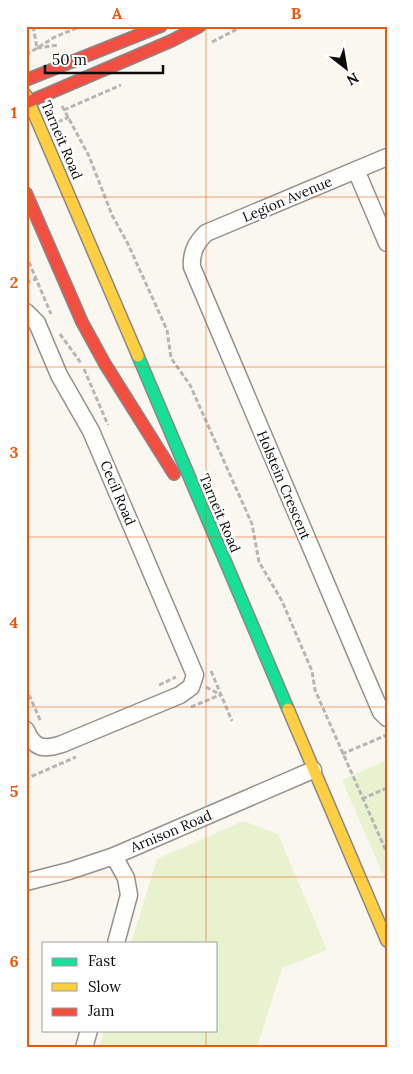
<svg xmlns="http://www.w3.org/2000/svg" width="413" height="1074" font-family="Lora,serif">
  <rect width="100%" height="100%" fill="#faf7f0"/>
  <g fill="#e8f2ce">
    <path d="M387,760v124l-45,-104z"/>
    <path d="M243,821l35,13 49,116 -45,18 -25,80h-158l5,-18h112v-87h-85l26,-84z"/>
  </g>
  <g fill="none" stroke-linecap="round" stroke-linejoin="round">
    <defs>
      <g id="street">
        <path d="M387,157l-181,76c-10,10 -15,19 -14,34l173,408 16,37 6,6"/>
        <path d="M356,170l31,73"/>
        <path d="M26,312l11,11 22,52 32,56 104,244 -4,12 -11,8 -118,49c-18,6 -28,5 -36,-14"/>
        <path d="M114,856l12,22 3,17 -13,48"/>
        <path d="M26,882l43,-11 45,-15 199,-86"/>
        <path d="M84,1048l5,-18"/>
      </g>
      <path id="fast" d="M138,356l150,353"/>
      <g id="slow">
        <path d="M26,95l112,261"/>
        <path d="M288,709l99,232"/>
      </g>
      <g id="jam">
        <path d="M26,80l135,-54"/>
        <path d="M26,103l145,-62 29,-15"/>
        <path d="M26,193l56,129 23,42 69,110"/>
      </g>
    </defs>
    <use href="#street" stroke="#93928f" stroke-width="19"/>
    <use href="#fast" stroke="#8a8885" stroke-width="14"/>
    <use href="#slow" stroke="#8a8885" stroke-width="14"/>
    <use href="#jam" stroke="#8a8885" stroke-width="14"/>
    <g stroke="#b7b6b5" stroke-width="3" stroke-dasharray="5 2.5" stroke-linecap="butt">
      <path d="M212,42l31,-16"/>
      <path d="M39,47l14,-9 28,-12"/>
      <path d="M37,48l21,-3"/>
      <path d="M26,55l11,-7 -4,-22"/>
      <path d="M62,106l27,50 23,59 16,29 39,86 4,28 19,27 62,139 7,38 23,39 30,70 3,19 72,163"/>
      <path d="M64,110l57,-25"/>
      <path d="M58,122l11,-5"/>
      <path d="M26,255l25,59"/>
      <path d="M26,283l10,-4"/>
      <path d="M60,334l21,29"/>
      <path d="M84,369l24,56"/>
      <path d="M211,671l21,50"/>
      <path d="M159,685l17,-8"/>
      <path d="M206,687l15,8"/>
      <path d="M26,688l15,34"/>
      <path d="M191,707l29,-12"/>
      <path d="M342,754l45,-19"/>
      <path d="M26,775l2,3 48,-21"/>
      <path d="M362,799l25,-11"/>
    </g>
    <use href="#street" stroke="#fefefd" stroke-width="16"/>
    <use href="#fast" stroke="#16e098" stroke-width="11"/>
    <use href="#slow" stroke="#ffcf43" stroke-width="11"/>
    <use href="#jam" stroke="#f24e42" stroke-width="11"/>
  </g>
  <path fill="none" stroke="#e8590c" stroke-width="1" stroke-opacity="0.55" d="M206,26v917M26,197h361M26,367h361M26,537h361M26,707h361M26,877h361M206,1030v18"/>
  <g text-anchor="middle" stroke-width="5" stroke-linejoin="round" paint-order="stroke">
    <g font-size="14" fill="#0c0c0c" stroke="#fff">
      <text transform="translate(62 140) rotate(67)" y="5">Tarneit Road</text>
      <text transform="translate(287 199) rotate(-23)" y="5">Legion Avenue</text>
      <text transform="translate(284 485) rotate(67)" y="5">Holstein Crescent</text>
      <text transform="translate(118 493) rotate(67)" y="5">Cecil Road</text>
      <text transform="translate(220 513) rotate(67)" y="5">Tarneit Road</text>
      <text transform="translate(171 831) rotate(-23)" y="5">Arnison Road</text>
    </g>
  </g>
  <rect width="413" height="1074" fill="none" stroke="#ffffff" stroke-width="55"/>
  <rect x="42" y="942" width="175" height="90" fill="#ffffff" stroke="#9e9e9e"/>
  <rect x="52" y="958" width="25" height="8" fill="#16e098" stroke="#9e9e9e"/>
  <text x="88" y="966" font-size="15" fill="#0c0c0c">Fast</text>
  <rect x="52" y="983" width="25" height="8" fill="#ffcf43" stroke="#9e9e9e"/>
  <text x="88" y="992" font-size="15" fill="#0c0c0c">Slow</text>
  <rect x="52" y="1008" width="25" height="8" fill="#f24e42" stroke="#9e9e9e"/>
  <text x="88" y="1016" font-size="15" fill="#0c0c0c">Jam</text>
  <g transform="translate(346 68) rotate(149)" stroke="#ffffff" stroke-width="4" paint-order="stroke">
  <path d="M0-4L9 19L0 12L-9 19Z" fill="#0c0c0c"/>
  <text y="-8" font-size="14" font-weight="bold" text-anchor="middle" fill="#0c0c0c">N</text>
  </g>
  <path d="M45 65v8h118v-8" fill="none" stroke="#0c0c0c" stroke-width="2.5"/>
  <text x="52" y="65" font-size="15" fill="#0c0c0c" stroke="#ffffff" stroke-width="4" paint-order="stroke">50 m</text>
  <rect x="28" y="28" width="358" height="1018" fill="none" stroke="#e8590c" stroke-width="2"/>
  <g font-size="16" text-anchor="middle" font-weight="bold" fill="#e8590c">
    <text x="117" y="19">A</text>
    <text x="296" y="19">B</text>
    <text x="14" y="118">1</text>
    <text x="14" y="288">2</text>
    <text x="14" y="458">3</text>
    <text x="14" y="628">4</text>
    <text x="14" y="797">5</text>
    <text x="14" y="967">6</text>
  </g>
</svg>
